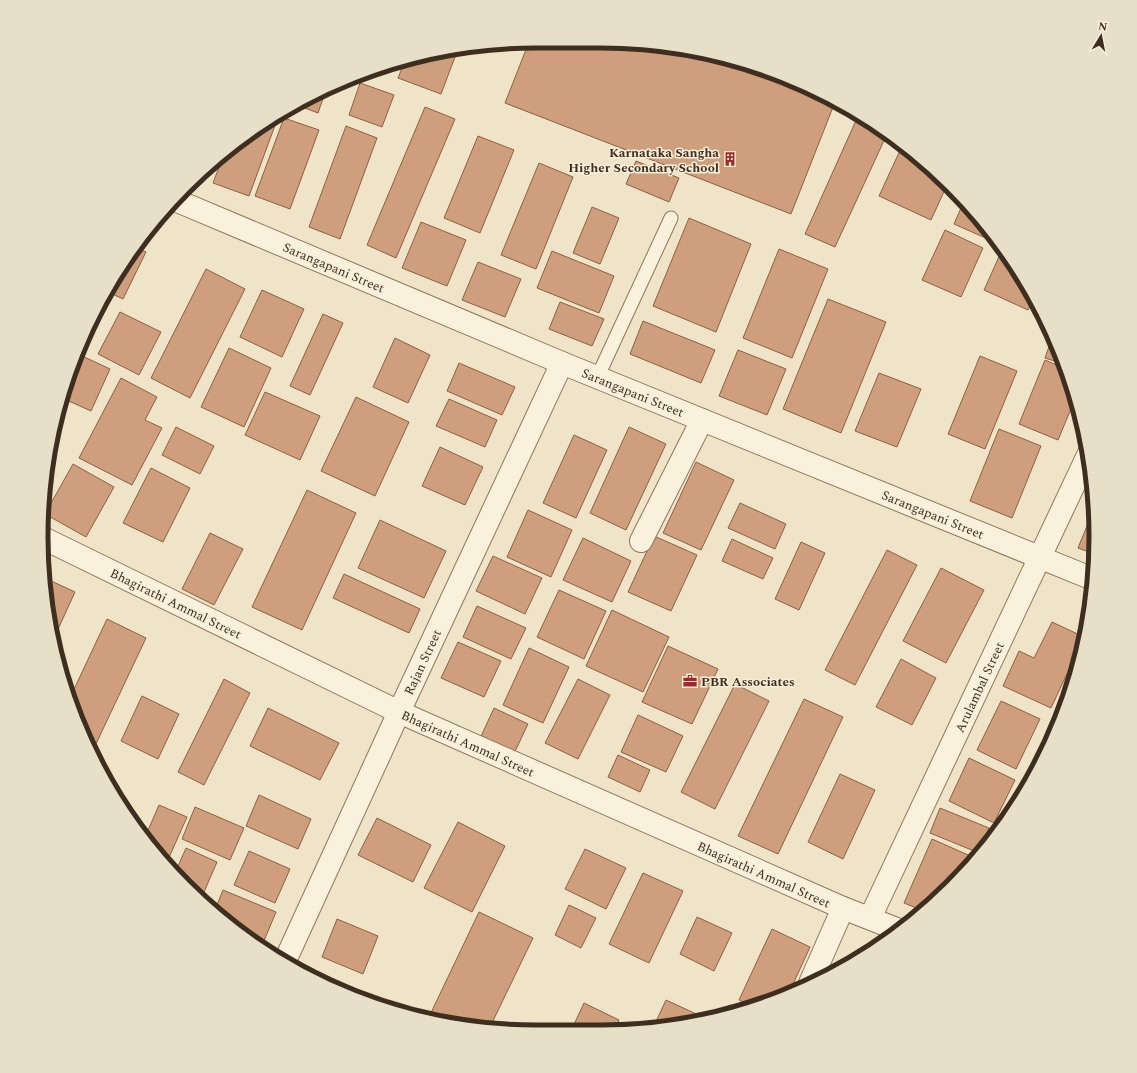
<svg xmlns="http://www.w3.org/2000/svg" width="1137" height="1073" font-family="Spectral,serif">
  <rect width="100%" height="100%" fill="#f0e4c8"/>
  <g fill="#cf9f7d" stroke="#8d5f41">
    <path d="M536,41l97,1 96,16 91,34 15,10 -44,112 -286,-111 24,-61z"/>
    <path d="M458,49l-17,45 -43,-16 7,-17 35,-10z"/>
    <path d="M360,83l34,12 -12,32 -33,-12z"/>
    <path d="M326,90l-8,23 -21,-8z"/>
    <path d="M425,107l30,12 -59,139 -29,-13z"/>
    <path d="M858,116l29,18 -52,113 -30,-13z"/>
    <path d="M273,118l4,2 -28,76 -36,-13 9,-24 39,-34z"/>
    <path d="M284,118l35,12 -29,79 -35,-13z"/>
    <path d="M346,126l31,12 -37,101 -31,-12z"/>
    <path d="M478,136l36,14 -34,83 -36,-15z"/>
    <path d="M903,144l44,41 -16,35 -52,-24z"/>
    <path d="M636,161l43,17 -10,24 -43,-18z"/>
    <path d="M539,163l34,14 -37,92 -35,-14z"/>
    <path d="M964,201l9,9 19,26 -2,4 -36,-16z"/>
    <path d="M592,207l27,11 -19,46 -27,-11z"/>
    <path d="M689,218l62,26 -35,88 -63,-26z"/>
    <path d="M421,222l45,18 -19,46 -45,-18z"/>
    <path d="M945,230l38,18 -22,49 -39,-17z"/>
    <path d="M137,248l9,4 -23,47 -17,-8z"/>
    <path d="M779,249l49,20 -36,89 -49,-20z"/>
    <path d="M1002,250l28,39 4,9 -6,12 -44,-20z"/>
    <path d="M552,251l62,25 -15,37 -62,-25z"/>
    <path d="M478,262l43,17 -16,38 -43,-17z"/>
    <path d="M206,269l39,20 -55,109 -39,-20z"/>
    <path d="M262,290l42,19 -22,48 -42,-20z"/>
    <path d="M828,299l58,23 -45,111 -58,-24z"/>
    <path d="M560,302l44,17 -12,27 -43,-17z"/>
    <path d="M120,312l41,20 -22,43 -41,-21z"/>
    <path d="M323,314l20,9 -33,72 -20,-9z"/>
    <path d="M643,321l72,29 -14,33 -71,-29z"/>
    <path d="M395,338l35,17 -22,48 -35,-16z"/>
    <path d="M1052,338l12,26 -19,-6z"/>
    <path d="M229,348l42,20 -27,59 -43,-20z"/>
    <path d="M738,350l48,19 -19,46 -48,-19z"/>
    <path d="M78,354l32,15 -19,42 -29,-13 5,-21z"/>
    <path d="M980,356l37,15 -32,78 -37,-15z"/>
    <path d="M1045,360l21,9 9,30 -17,41 -39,-16z"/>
    <path d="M459,363l56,24 -13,28 -55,-24z"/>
    <path d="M879,373l42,16 -24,58 -42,-16z"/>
    <path d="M121,378l36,19 -12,23 17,8 -30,57 -53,-27z"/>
    <path d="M265,392l55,24 -20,44 -55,-25z"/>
    <path d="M356,397l53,25 -34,74 -54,-25z"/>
    <path d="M449,399l48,21 -12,27 -49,-21z"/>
    <path d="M60,409l5,2 -11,21z"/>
    <path d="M176,427l38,19 -14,28 -38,-19z"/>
    <path d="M629,427l37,17 -40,86 -36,-17z"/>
    <path d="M999,429l42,17 -29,72 -42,-17z"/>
    <path d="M574,435l33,15 -31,68 -33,-15z"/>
    <path d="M440,447l43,20 -18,38 -43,-19z"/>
    <path d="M696,462l38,18 -33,70 -38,-17z"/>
    <path d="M73,464l41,23 -28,50 -41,-23z"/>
    <path d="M151,468l39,20 -27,54 -40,-19z"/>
    <path d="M307,490l49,23 -54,117 -50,-23z"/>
    <path d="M740,503l46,21 -11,25 -47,-21z"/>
    <path d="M528,510l44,20 -21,47 -44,-20z"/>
    <path d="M1093,511l1,43 -16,-6z"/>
    <path d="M380,520l66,31 -22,47 -66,-30z"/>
    <path d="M210,533l33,16 -29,56 -32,-16z"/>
    <path d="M654,536l43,19 -26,56 -43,-19z"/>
    <path d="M583,538l48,23 -19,41 -49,-22z"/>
    <path d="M732,539l41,19 -10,21 -41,-18z"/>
    <path d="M801,542l24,11 -26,57 -24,-11z"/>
    <path d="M887,550l30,15 -62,120 -30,-15z"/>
    <path d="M493,556l49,22 -17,36 -49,-23z"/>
    <path d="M941,568l43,22 -38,73 -43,-22z"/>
    <path d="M344,574l76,35 -11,24 -76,-35z"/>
    <path d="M49,580l26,12 -21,46 -9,-37v-14z"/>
    <path d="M559,590l47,21 -22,48 -47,-22z"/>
    <path d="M477,606l49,22 -15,31 -48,-22z"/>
    <path d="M612,610l57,27 -26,55 -57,-26z"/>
    <path d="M107,619l39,19 -51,108 -6,-3 -20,-43z"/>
    <path d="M1052,622l32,15 -33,71 -48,-22 16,-35 15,7z"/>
    <path d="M458,642l43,19 -17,36 -43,-19z"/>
    <path d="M668,646l50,23 -26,55 -50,-22z"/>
    <path d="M529,648l40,19 -26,56 -40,-18z"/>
    <path d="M901,659l35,19 -24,47 -36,-18z"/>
    <path d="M224,679l26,14 -46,92 -26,-13z"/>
    <path d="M578,679l32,16 -32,64 -33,-16z"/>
    <path d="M735,684l34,17 -54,108 -34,-17z"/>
    <path d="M142,696l37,18 -21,45 -37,-18z"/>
    <path d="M804,699l39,18 -65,137 -40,-18z"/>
    <path d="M1001,701l39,18 -24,50 -39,-19z"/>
    <path d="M268,708l71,35 -19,37 -70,-34z"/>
    <path d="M494,708l34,16 -17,36 -34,-15z"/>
    <path d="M638,715l45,21 -17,36 -45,-20z"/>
    <path d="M618,755l32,15 -10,22 -32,-15z"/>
    <path d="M969,758l46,22 -21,43 -45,-22z"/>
    <path d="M840,774l35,16 -32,69 -35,-17z"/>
    <path d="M259,795l52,24 -13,30 -52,-23z"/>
    <path d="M159,805l28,12 -20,45 -21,-27z"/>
    <path d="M195,807l49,21 -14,32 -48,-21z"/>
    <path d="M940,808l49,20 -10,25 -49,-20z"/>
    <path d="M377,818l54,27 -18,37 -55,-27z"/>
    <path d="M458,822l47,24 -33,66 -48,-24z"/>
    <path d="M932,839l43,19 -51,53 -20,-8z"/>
    <path d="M186,848l31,14 -16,37 -15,-12 -11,-14z"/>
    <path d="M585,849l41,19 -20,41 -41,-20z"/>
    <path d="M249,851l41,18 -15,34 -41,-18z"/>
    <path d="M643,873l40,18 -34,72 -40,-19z"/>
    <path d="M223,890l53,22 -15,36 -46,-38z"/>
    <path d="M569,905l27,13 -15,30 -26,-13z"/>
    <path d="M479,912l54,26 -43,89 -50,-4 -12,-4z"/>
    <path d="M697,917l35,16 -18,38 -34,-17z"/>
    <path d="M337,919l41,17 -15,38 -41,-17z"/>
    <path d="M772,929l38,18 -21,46 -35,14 -15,-7z"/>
    <path d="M666,1000l39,18 -40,10h-12z"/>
    <path d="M584,1003l35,17 -4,9 -44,2z"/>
  </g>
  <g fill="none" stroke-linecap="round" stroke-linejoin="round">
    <defs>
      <path id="service" d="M597,378l74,-160"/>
      <g id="minor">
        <path d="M175,200l387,163 531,216"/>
        <path d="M45,539l354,173 444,196 56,22"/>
        <path d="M641,541l61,-121"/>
        <path d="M870,918l218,-463"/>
        <path d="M285,961l114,-249 163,-349"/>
        <path d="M810,983l33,-75"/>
      </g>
    </defs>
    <use href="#service" stroke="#8d765c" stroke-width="15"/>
    <use href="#minor" stroke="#8d765c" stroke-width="24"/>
    <use href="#service" stroke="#faf1dc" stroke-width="13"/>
    <use href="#minor" stroke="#faf1dc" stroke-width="22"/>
  </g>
  <defs>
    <symbol id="building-bare" viewBox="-9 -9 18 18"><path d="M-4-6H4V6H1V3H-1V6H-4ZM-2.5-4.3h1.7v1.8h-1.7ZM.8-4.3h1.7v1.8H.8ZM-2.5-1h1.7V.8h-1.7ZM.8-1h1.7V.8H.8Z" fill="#9e2a2b" stroke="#f7eed8" stroke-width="2.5" paint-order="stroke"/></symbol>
    <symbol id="office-bare" viewBox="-9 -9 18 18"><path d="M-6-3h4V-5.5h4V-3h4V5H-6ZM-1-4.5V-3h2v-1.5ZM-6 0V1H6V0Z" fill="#9e2a2b" stroke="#f7eed8" stroke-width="2.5" paint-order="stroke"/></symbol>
  </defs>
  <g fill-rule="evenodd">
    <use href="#building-bare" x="720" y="149" width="20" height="20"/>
    <use href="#office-bare" x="680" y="671" width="20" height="20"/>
  </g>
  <g text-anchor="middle" stroke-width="3" stroke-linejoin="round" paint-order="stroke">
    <g font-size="13" font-weight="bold" fill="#3d2e20" stroke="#f7eed8" text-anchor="end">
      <text x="719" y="157">Karnataka Sangha<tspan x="719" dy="15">Higher Secondary School</tspan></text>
      <text x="701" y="686" text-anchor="start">PBR Associates</text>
    </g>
    <g font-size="13" fill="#3d2e20" stroke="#f7eed8">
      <text transform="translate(334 267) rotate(23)" y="5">Sarangapani Street</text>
      <text transform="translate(633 392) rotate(22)" y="5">Sarangapani Street</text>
      <text transform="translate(933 514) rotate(22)" y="5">Sarangapani Street</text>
      <text transform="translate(176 603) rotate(26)" y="5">Bhagirathi Ammal Street</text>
      <text transform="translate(422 662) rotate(-65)" y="5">Rajan Street</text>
      <text transform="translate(979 687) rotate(-65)" y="5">Arulambal Street</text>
      <text transform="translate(468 743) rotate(24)" y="5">Bhagirathi Ammal Street</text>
      <text transform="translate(764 874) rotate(24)" y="5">Bhagirathi Ammal Street</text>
    </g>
  </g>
  <path d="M0 0H1137V1073H0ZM536 48H601A488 488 0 0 1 1089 536V537A488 488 0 0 1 601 1025H536A488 488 0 0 1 48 537V536A488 488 0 0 1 536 48Z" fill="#e8dfc9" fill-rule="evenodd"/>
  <path fill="none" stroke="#3d2e20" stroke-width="5" d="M536 48H601A488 488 0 0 1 1089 536V537A488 488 0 0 1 601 1025H536A488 488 0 0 1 48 537V536A488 488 0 0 1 536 48Z"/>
  <g transform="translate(1101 36) rotate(10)" stroke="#f7eed8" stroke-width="3" paint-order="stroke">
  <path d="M0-3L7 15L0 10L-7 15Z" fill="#3d2e20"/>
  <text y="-6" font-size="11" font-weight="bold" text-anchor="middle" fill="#3d2e20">N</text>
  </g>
</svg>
